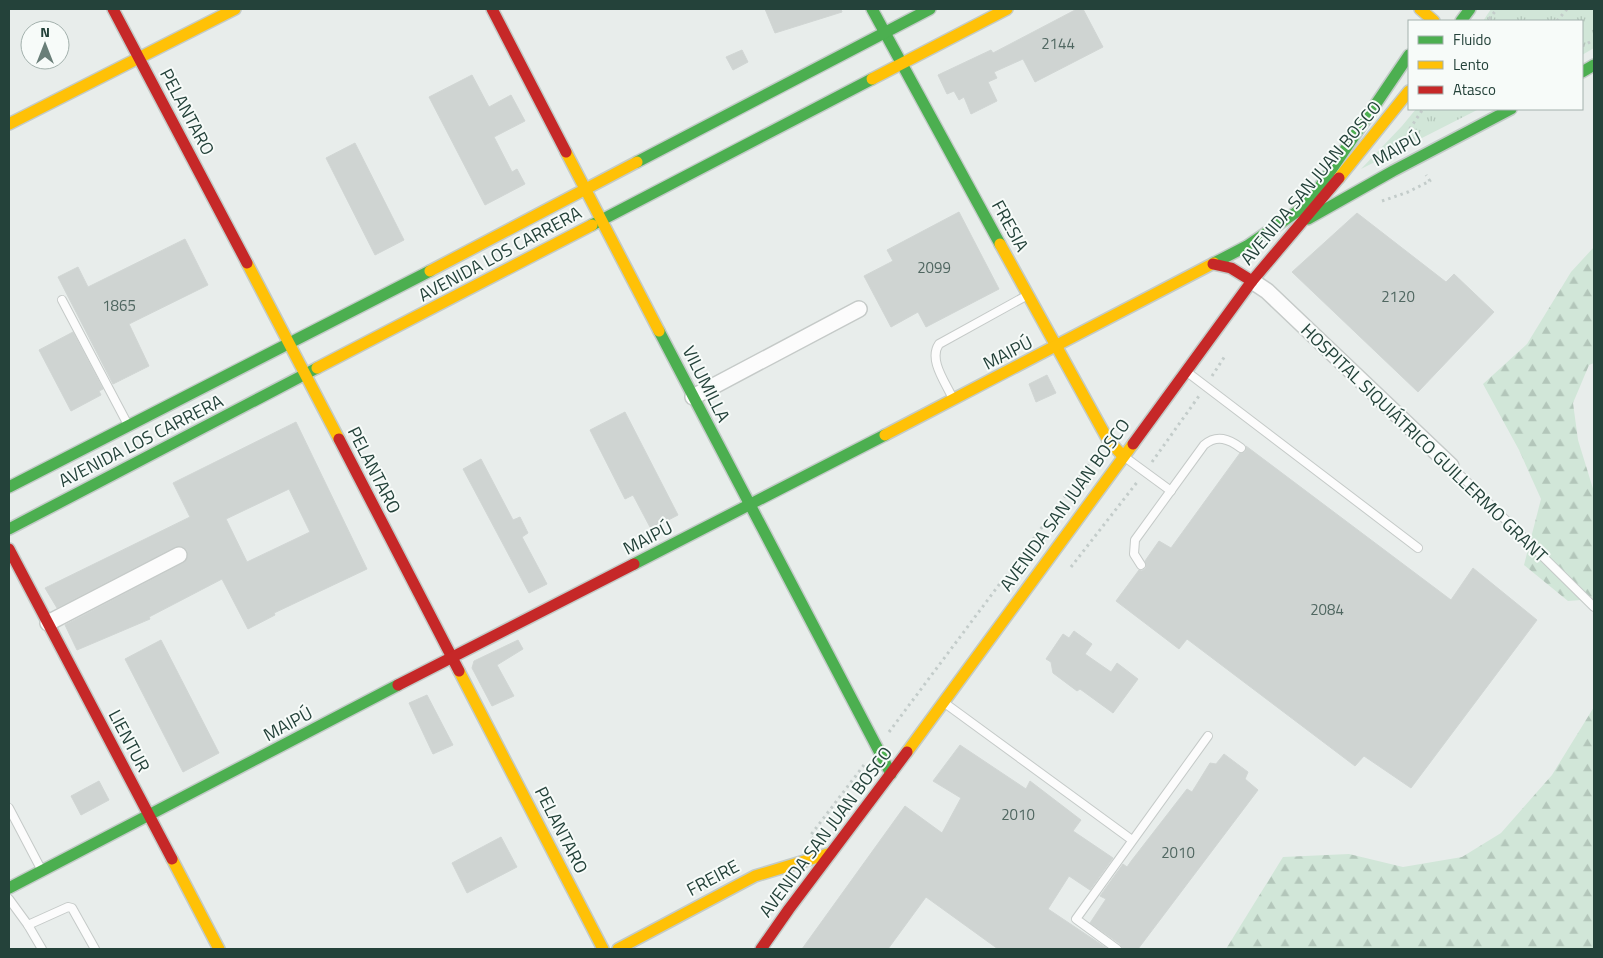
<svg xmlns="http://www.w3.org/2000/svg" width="1603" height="958" font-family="'Titillium Web',sans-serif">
  <defs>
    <pattern id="forest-firs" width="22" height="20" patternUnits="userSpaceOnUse" patternTransform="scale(1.25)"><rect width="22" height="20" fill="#d1e6d8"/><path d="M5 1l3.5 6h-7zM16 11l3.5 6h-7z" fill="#b3c6ba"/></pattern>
    <pattern id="park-tufts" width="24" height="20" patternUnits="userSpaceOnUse" patternTransform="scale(1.25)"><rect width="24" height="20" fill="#d1e6d8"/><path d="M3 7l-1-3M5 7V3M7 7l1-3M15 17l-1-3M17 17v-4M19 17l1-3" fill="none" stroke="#b3c6ba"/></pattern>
  </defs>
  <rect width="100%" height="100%" fill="#e8edeb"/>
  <g fill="url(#forest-firs)">
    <path d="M1594,247v116l-5,2 -16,38 5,37 16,52v107l-26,2 -44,-36 17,-66 -22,-49 -36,-66 44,-40 44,-72z"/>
    <path d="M1594,707v242h-368l57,-92 66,-3 54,13 59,-10 39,-24 51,-58z"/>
  </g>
  <g fill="url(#park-tufts)">
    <path d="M1491,9h103v39l-12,7v-34h-99z"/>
    <path d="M1416,109h63l-118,60 41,-43z"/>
  </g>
  <g fill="#cfd4d2" stroke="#d1d6d4" fill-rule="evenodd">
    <path d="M765,9h76l1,3 -67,21z"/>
    <path d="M1077,9h6l20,38 -68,35 -12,-23 -29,13 3,6 -9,4 9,19 -26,13 -7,-17 -5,3 -5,-9 -7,3 -9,-19 53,-25 2,3z"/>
    <path d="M742,50l6,12 -15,8 -7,-13z"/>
    <path d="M472,75l17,32 22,-12 14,26 -31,16 18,35 5,-3 8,15 -40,21 -56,-108z"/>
    <path d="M355,143l49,97 -29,15 -49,-97z"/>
    <path d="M959,212l40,77 -73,38 -8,-15 -27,15 -27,-51 29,-15 -6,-11z"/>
    <path d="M1357,213l89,69 8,-8 40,38 -76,80 -126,-120z"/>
    <path d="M185,239l23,46 -79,39 20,42 -36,18 -55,-107 20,-10 10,20z"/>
    <path d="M73,332l30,57 -4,2 2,4 -30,16 -32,-61z"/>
    <path d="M1047,375l9,18 -20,9 -7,-18z"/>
    <path d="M625,412l53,103 -27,14 -18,-34 -8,4 -35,-69z"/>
    <path d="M296,422l71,147 -93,44 1,2 -27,14 -26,-50 -73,38 1,2 -73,31 -12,-25 118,-62 5,-7 -1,-6 -7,-4 -5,1 -118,61 -12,-20 145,-71 -17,-34zM289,489l21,43 -63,30 -21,-43z"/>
    <path d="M1246,446l205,154 22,-32 64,52 -126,168 -47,-32 -9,10 -168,-127 -8,10 -63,-48 23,-31 3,1 4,-3 -1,-7 14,-20 12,7 69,-95 5,-1z"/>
    <path d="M481,459l32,61 7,-3 8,16 -6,4 25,47 -18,9 -66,-124z"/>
    <path d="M1074,631l18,13 -7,10 26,18 6,-9 21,16 -25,34 -33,-24 -3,2 -24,-18 -2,-11 -5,-3 17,-25 6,4z"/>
    <path d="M161,640l58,113 -36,19 -58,-113z"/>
    <path d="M518,640l5,9 -26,16 17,31 -22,10 -20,-38 2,-7z"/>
    <path d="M427,695l26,50 -20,9 -24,-51z"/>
    <path d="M960,745l66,44 4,-8 51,39 -8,11 40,27 -23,32 -21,-14 -21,33 60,40h-110l-72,-52 -38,52h-86l103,-143 37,27 19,-35 -28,-17z"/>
    <path d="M1224,754l24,18 -3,7 13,11 -120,159h-15l-3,-5 -30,-21 16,-24 -6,-3 23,-32 4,3 5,-7 55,-71 5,3 18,-29 6,1z"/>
    <path d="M99,781l10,19 -28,15 -10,-19z"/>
    <path d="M501,837l16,30 -50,26 -15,-30z"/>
  </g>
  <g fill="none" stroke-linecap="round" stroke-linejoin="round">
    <defs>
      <g id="lane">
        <path d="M62,300l65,123"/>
        <path d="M1187,372l231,176"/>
        <path d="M953,399c-7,-16 -25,-39 -14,-55l87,-48"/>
        <path d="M1126,458l45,33"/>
        <path d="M1451,466l143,141"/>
        <path d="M1141,565l-7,-11 1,-14 69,-95c13,-11 25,-6 37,3"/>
        <path d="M946,704l186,136"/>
        <path d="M9,808l32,61"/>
        <path d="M9,899l19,26 14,24"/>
        <path d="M28,925l40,-18 4,1 23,41"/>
        <path d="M1117,949l-41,-30 132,-183"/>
      </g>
      <g id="street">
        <path d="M1252,281l15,10 184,175"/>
        <path d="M693,397l166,-88"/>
        <path d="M48,623l131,-68"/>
      </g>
      <g id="fast">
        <path d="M872,9l128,235"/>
        <path d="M1461,21l9,-12"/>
        <path d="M1582,72l12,-7"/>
        <path d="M637,162l293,-153"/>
        <path d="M1308,219l85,-48 118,-62"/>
        <path d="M592,225l280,-146"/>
        <path d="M1214,263l33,-17 51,-35 21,-23 90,-133"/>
        <path d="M659,331l232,443"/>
        <path d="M9,487l421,-216"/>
        <path d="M9,529l308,-161"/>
        <path d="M634,564l251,-129"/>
        <path d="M9,888l389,-203"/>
      </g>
      <g id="slow">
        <path d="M1420,9l14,12"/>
        <path d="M872,79l135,-70"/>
        <path d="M9,124l226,-115"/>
        <path d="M566,152l93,179"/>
        <path d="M1339,178l70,-87"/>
        <path d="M1000,244l108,196 15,16"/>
        <path d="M247,263l92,176"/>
        <path d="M430,271l207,-109"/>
        <path d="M317,368l275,-143"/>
        <path d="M885,435l329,-172"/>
        <path d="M459,671l144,278"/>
        <path d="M907,752l226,-308"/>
        <path d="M172,859l47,90"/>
        <path d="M618,949l137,-73 76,-23"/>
      </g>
      <g id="jam">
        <path d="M113,9l134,254"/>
        <path d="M492,9l74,143"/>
        <path d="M1213,264l18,4 21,13"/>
        <path d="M339,439l120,232"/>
        <path d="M1133,444l119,-163 87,-103"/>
        <path d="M9,549l163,310"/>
        <path d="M398,685l236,-121"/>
        <path d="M761,949l28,-40 118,-157"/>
      </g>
    </defs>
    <use href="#lane" stroke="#c5cac8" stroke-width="10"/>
    <use href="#street" stroke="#c5cac8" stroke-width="18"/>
    <use href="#fast" stroke="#c3cbc8" stroke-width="14"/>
    <use href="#slow" stroke="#c3cbc8" stroke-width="14"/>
    <use href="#jam" stroke="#c3cbc8" stroke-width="14"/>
    <g stroke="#c3ccca" stroke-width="3" stroke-dasharray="2.5 4" stroke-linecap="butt">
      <path d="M1489,19l8,-10"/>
      <path d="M1557,21l10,-12"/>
      <path d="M1582,46l12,-6"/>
      <path d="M1414,140l-5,-6v-4l14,-21"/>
      <path d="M1382,201l26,-9 22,-11 -4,-6"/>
      <path d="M1212,376l13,-20"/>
      <path d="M1152,462l47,-66"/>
      <path d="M1071,567l67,-86"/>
      <path d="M889,732l207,-277"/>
      <path d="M813,839l-3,-3 54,-71"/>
    </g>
    <use href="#lane" stroke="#fcfcfc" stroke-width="8"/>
    <use href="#street" stroke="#fcfcfc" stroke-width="15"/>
    <use href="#fast" stroke="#4caf50" stroke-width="11"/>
    <use href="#slow" stroke="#ffc107" stroke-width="11"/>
    <use href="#jam" stroke="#c62828" stroke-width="11"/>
  </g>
  <g text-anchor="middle" stroke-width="4" stroke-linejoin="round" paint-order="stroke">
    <g font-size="15" fill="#506761">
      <text x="1058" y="49">2144</text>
      <text x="934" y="273">2099</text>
      <text x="1398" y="302">2120</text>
      <text x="119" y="311">1865</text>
      <text x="1327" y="615">2084</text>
      <text x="1018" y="820">2010</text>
      <text x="1178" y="858">2010</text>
    </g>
    <g font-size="18" fill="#24423a" stroke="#f7fbf9">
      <text transform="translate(187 112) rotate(62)" y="6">PELANTARO</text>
      <text transform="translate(1397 149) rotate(-28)" y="6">MAIPÚ</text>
      <text transform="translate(1311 183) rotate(-50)" y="6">AVENIDA SAN JUAN BOSCO</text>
      <text transform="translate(1010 226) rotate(61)" y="6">FRESIA</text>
      <text transform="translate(500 254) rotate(-28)" y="6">AVENIDA LOS CARRERA</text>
      <text transform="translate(1008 353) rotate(-27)" y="6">MAIPÚ</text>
      <text transform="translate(706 384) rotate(63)" y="6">VILUMILLA</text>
      <text transform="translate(141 441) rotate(-27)" y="6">AVENIDA LOS CARRERA</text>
      <text transform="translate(1424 443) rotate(44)" y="6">HOSPITAL SIQUIÁTRICO GUILLERMO GRANT</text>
      <text transform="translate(374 470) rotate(63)" y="6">PELANTARO</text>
      <text transform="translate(1065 505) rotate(-54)" y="6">AVENIDA SAN JUAN BOSCO</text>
      <text transform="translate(648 538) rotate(-27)" y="6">MAIPÚ</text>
      <text transform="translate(288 724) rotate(-28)" y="6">MAIPÚ</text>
      <text transform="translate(129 741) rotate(62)" y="6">LIENTUR</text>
      <text transform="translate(561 830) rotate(63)" y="6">PELANTARO</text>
      <text transform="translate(826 832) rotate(-53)" y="6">AVENIDA SAN JUAN BOSCO</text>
      <text transform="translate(713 878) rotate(-28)" y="6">FREIRE</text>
    </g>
  </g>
  <rect width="1603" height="958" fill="none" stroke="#24423a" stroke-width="20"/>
  <rect x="1408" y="20" width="175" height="90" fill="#f7fbf9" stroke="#a3b1ad"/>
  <rect x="1418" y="36" width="25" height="8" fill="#4caf50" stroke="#a3b1ad"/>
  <text x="1453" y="45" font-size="15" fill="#24423a">Fluido</text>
  <rect x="1418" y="61" width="25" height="8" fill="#ffc107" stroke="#a3b1ad"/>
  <text x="1453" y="70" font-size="15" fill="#24423a">Lento</text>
  <rect x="1418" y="86" width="25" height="8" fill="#c62828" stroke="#a3b1ad"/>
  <text x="1453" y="95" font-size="15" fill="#24423a">Atasco</text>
  <g transform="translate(45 45)"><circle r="24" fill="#f7fbf9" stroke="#a3b1ad"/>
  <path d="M0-4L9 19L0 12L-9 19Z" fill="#697e78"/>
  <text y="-8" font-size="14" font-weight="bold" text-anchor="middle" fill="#24423a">N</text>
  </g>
</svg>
